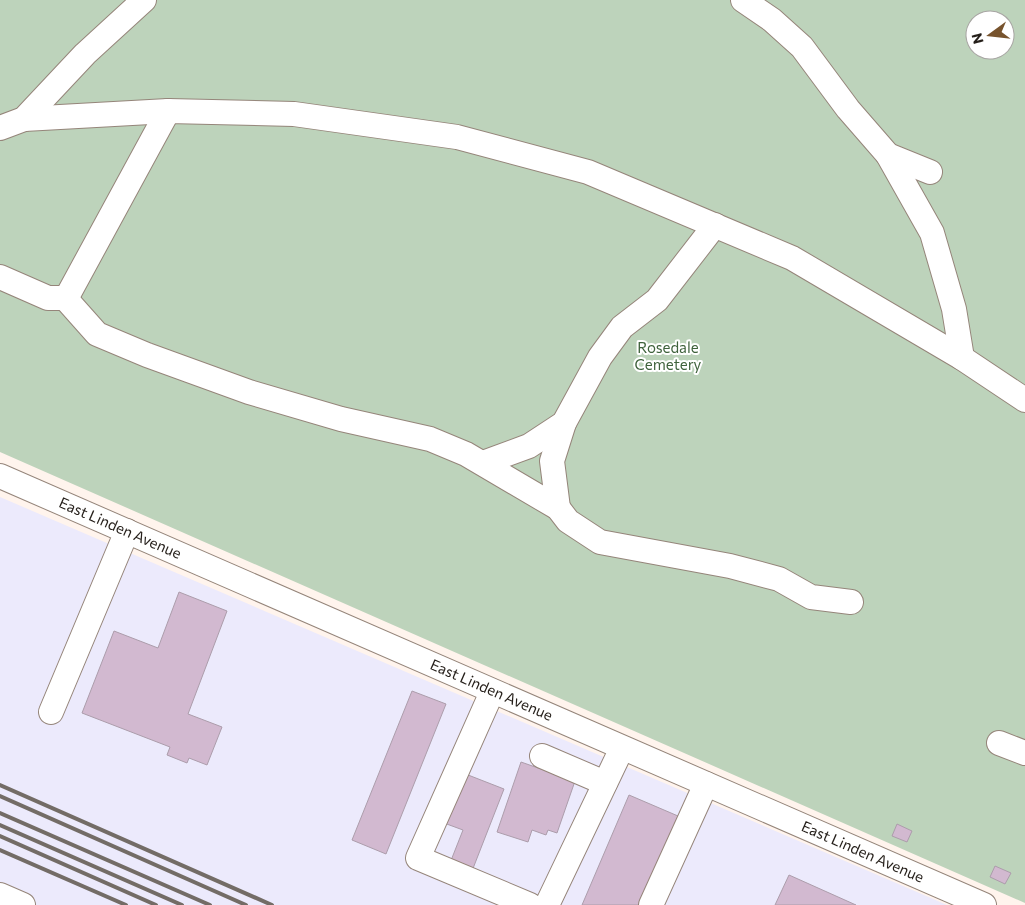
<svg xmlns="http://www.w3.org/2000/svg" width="1025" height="905" font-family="Commissioner,sans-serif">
  <rect width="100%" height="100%" fill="#fff4ed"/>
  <path fill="#eceafc" d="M0,497l931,401 16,7h-947z"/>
  <path fill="#bdd3bb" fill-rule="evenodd" d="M0,0h1025v903l-1025,-451zM975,20h30v30h-30z"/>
  <g fill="#d2b9d0" stroke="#ac9dab">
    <path d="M179,592l48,19 -39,103 34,13 -15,38 -18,-7 -2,5 -20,-8 3,-8 -88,-34 32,-82 44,17z"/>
    <path d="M412,691l34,13 -60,150 -34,-14z"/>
    <path d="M521,762l54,19 -18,52 -9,-3 -2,5 -14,-5 -4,12 -31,-10z"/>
    <path d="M463,773l41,16 -32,82 -22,-8 13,-33 -19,-7z"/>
    <path d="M629,795l49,21 -37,89h-59z"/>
    <path d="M897,824l15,7 -5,11 -15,-6z"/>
    <path d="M995,866l16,7 -6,11 -15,-7z"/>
    <path d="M789,875l67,30h-81z"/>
  </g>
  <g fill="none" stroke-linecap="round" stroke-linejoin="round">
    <defs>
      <g id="minor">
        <path d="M743,0l29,20 30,27 46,62 40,46 42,17"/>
        <path d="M24,119l144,-8 126,3 163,23 131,35 204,86 170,100 63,42"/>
        <path d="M0,128l24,-9 61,-65 59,-54"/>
        <path d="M888,155l44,78 22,76 8,49"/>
        <path d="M0,277l48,21h17l3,-3 100,-184"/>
        <path d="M65,298l32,36 50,21 102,37 92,27 89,20 36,15 92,54 10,13 32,21 130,24 49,13 32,18 40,5"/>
        <path d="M483,463l46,-17 35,-23 36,-66 22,-30 35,-27 58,-75"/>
        <path id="s1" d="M0,476l984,429"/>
        <path d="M558,508l-6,-47 12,-38"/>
        <path d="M492,692l-74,166 112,47"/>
        <path d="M51,712l76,-181"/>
        <path d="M999,743l26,10"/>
        <path d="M542,756l63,27"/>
        <path d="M0,895l23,10"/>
        <path d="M547,905l75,-157"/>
        <path d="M651,905l55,-121"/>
      </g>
    </defs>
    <use href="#minor" stroke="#95857a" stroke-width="26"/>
    <use href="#minor" stroke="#fff" stroke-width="24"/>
    <g stroke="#736c66" stroke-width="4">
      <path d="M0,785l272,120"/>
      <path d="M0,796l246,109"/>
      <path d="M0,813l210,92"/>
      <path d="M0,825l182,80"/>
      <path d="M0,836l156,69"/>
      <path d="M0,850l126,55"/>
    </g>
  </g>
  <g text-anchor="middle" stroke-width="4" stroke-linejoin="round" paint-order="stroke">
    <g font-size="15" fill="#3f623c" stroke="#fff">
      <text x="668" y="353">Rosedale<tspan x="668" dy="17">Cemetery</tspan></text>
    </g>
    <g font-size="15" fill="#251f1a" stroke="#fff">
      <text dy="5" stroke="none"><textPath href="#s1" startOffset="131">East Linden Avenue</textPath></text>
      <text dy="5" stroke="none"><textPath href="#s1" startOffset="536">East Linden Avenue</textPath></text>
      <text dy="5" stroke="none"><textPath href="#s1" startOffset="941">East Linden Avenue</textPath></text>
    </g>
  </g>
  <g transform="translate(990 35) rotate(255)"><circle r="24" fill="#ffffff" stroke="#a8a5a3"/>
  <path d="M0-4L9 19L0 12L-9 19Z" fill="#77532d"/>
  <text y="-8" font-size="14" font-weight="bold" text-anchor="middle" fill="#251f1a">N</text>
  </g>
</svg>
